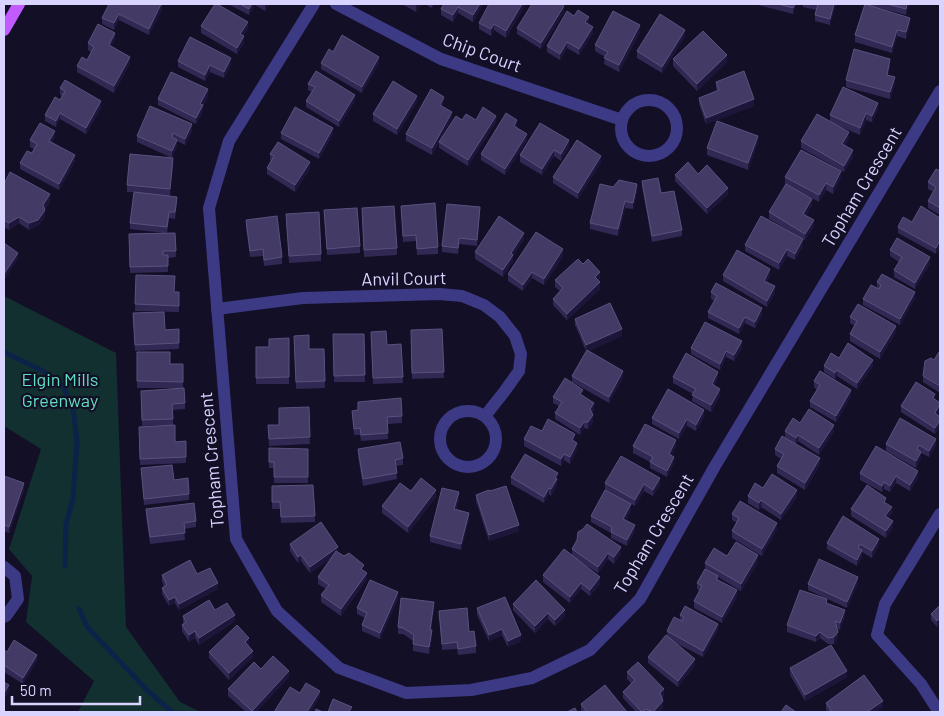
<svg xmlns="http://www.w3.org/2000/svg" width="944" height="716" font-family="Barlow,sans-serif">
  <rect width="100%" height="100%" fill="#130f26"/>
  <path fill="#12302f" d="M4,296l112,57 10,274 54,75 21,10h-123l16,-31 -68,-59 6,-46 -23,-27 32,-100 -37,-23z"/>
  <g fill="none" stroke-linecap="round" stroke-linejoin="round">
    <g stroke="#0c2248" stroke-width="5">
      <path d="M4,352l39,19 20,15 10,22 4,34 -4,56 -7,27 -1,41"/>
      <path d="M79,609l9,19 60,63 24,21"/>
    </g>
    <g stroke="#3d3a85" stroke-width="12">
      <path d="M314,4l-85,137 -20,67 27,331 41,72 62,57 67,25 65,-3 61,-12 58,-28 50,-51 75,-133 225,-375"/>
      <path d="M336,4l105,55 181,61"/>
      <circle cx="649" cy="128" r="28"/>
      <path d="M217,309l86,-11 136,-4 23,2 22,9 16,12 15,19 6,18 -2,17 -15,21 -19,24"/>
      <circle cx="468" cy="439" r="28"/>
      <path d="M4,567l11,9 3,23 -12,17 -2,1"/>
      <path d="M939,712l-18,-28 -44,-49 8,-31 55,-90"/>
    </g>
    <path stroke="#c25bff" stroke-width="12" d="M4,30l15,-26"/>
  </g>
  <g fill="#312854">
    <path d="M162,4v5l-13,26 -30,-15 -5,10 -12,-6v-6z"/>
    <path d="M228,4h41l-4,7 -10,-6 -6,10z"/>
    <path d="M402,4h19l-5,8z"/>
    <path d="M425,4h9l-3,4z"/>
    <path d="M444,4h39l-10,18 -15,-9 -5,9 -12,-7v-6z"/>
    <path d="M526,4l-20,34 -12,-8 -3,6 -12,-7v-6z"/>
    <path d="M758,4h38l-3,10 -35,-9z"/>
    <path d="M803,4h33l-6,21 -15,-4v-6l1,-5 -13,-3z"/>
    <path d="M863,4h46l-3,11 -41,-11 45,20 -4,15 -9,-3 -5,17 -37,-11v-7l10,-31z"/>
    <path d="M564,12l-23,37 -24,-15v-6z"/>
    <path d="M589,23l-1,1 5,9 -14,22 -12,-7 -7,12 -13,-8v-6z"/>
    <path d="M201,26l47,2 -5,8 1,7 -7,11 -36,-21z"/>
    <path d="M640,32l-21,40 -15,-8 1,-7 -10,-6v-6z"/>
    <path d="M685,36l-23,37 -25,-15v-7z"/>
    <path d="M115,39l-4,7 19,17 -16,30 -37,-21v-6l10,-6 4,-8 -3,-2v-7z"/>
    <path d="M333,52l46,11 -17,30 -41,-24v-6z"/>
    <path d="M673,59l54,3 -30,29 -24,-25z"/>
    <path d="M178,61l53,4 -7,13 -14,-6 -5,9 -27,-14z"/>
    <path d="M890,65l-2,10 7,8 -5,16 -44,-12v-7z"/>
    <path d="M716,82l38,24 -48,18 -7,-20v-6l18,-7 -1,-3z"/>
    <path d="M308,84l47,17 -16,26 -33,-20v-6l6,-9 -4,-2z"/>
    <path d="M60,88l41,20 -15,26 -26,-15 -4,8 -11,-6v-6l15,-15 2,-4 -2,-1z"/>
    <path d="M208,96l-5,10v5l-7,13 -38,-19v-6z"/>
    <path d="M417,102l-20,33 -24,-14v-7z"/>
    <path d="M444,103l-2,3 10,12 -12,22 22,-20 34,2 -28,44 -29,-18v-6l-7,13 -26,-14v-7z"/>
    <path d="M878,109l-6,13 -6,-2 -6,15 -26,-11 15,15 -4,7 8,11 -9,15 -43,-24v-7l29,-20v-6z"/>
    <path d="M517,126v2l10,12 -22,35 -24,-15v-6z"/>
    <path d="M192,131l-7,14 -8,-4v5l-5,12 -35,-16v-6z"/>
    <path d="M281,133l52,1 -14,25 -38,-20z"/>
    <path d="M55,137l-3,5 23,19 -16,29 -39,-21v-6l12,-10 2,-4 -4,-2v-7z"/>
    <path d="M758,142l-10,28 -41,-15v-7z"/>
    <path d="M569,147l-8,14 -7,-5 -12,19 -22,-13v-7z"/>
    <path d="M270,154l40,14 -15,24 -28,-18v-6l4,-7 -1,-1z"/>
    <path d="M601,162l-23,37 -25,-16v-6z"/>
    <path d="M940,162v53l-12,-7v-7l6,-9 -6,-3v-7l11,-12v-5z"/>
    <path d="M173,165l-3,31 7,7 -2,16 -6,-1 -2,15h8l1,24 -8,1v14l-38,1 -1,-39 35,-1 -34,-4v-6l4,-31h-7v-7z"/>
    <path d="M698,174l30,20 -21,20 -32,-33v-6z"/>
    <path d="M785,177h56l-8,17 -7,-4 -7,12 -34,-18z"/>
    <path d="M642,181l19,12 21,37v6l-30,6 -10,-55z"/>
    <path d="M4,184l46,17 -5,8v7l-7,10 -9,4 -10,-7 -10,7 -5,-3z"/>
    <path d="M613,187l24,4 -4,18 -8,-1 -7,28 -28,-7v-6z"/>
    <path d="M812,205l-6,10 8,11 -9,14 -36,-21v-7z"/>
    <path d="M401,206l37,41v7l-21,1 -1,-14 -13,1z"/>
    <path d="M324,210l36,36v7l-33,2z"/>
    <path d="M480,213l-3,33 -18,-2 -1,10 -16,-2v-6z"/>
    <path d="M362,214l35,34v7l-33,2z"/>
    <path d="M940,218v30l-1,1 -3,5 -38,-21v-6l14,-5z"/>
    <path d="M246,220l36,37v7l-18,2 -1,-10 -13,1 -4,-30z"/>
    <path d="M286,220l35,34v7l-32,2z"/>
    <path d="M524,239l-11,17v5l-10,16 -28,-18v-7z"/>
    <path d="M745,245l58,1 -8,14 -8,-4 -8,14 -34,-19z"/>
    <path d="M890,250l40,14 -15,25 -21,-12v-7l5,-8 -9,-6z"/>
    <path d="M563,256l-19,29 -12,-7 -9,13 -15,-10v-7z"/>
    <path d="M583,264l17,14 -2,2 2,9 -33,31 -14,-15v-6l7,-8 -5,-4v-7z"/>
    <path d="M136,275l39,17h4v20l-44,-1z"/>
    <path d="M723,275h47l-3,7 8,11 -8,14 -44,-26z"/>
    <path d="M877,282l38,16 -15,27 -37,-20v-6l14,-11z"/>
    <path d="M711,292l51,23 -7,13 -10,-5 -6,11 -31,-16v-6l7,-11 -4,-2z"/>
    <path d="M133,313l32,17 14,-1v20l-44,2z"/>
    <path d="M850,317l46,15 -16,27 -30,-18v-7l5,-8 -5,-3z"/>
    <path d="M575,319l47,17 -34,15 35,27 -14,25 -37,-21v-6l14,-25 -11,-26z"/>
    <path d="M442,329l2,49 -32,1 -1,-49z"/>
    <path d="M371,332l16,13 14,-1 2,39 -30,1z"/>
    <path d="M333,334h31l1,48h-31z"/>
    <path d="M289,338v46h-33v-37h13z"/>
    <path d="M294,342l15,7h15l1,39 -29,1z"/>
    <path d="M691,348h51l-8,13 -8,-4 -6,13 -29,-16z"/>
    <path d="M137,352l33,12h13v24h-46z"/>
    <path d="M940,352v41l-17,-11v-6l11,-16z"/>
    <path d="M839,358l34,8 -16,23 -20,-13 -2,3 -11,-7v-6z"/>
    <path d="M673,377l45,1 -4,8 6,9 -9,17 -19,-11 1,-7 -20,-11z"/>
    <path d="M814,381l37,15 -15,26 -26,-15v-6l7,-11 -3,-3z"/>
    <path d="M141,391l44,12v6l-12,1v15l-31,1z"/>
    <path d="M583,396l11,14 -2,3 1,9 -5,7 -4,-1 -4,7 -25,-16v-6l4,-7 -6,-3v-6z"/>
    <path d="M935,400l3,15 2,2v9l-5,8 -34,-22v-6z"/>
    <path d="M309,407l1,37 -41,2 -1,-21h11z"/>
    <path d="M352,411l50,5v7l-15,1 1,15 -27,2 -1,-6h-6z"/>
    <path d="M704,417l-8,14 -9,-5 -8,13 -27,-15v-6z"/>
    <path d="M800,423l34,8 -15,24 -21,-14 -2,3 -11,-7v-6z"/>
    <path d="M139,427l36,15 11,-1v22l-46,2z"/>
    <path d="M542,431l33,10 2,8 -7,15 -6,-4 -3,6 -37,-20v-7z"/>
    <path d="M886,444l50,1 -7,12 -8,-4v5l-5,10 -30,-17z"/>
    <path d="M633,446l43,1 -5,8 3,8 -7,14 -17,-9v-6l-17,-9z"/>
    <path d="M308,449v34h-34v-15h-5v-6z"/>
    <path d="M358,449l45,9v7l-7,1 1,13 -34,7 -5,-30z"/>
    <path d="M775,449l45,16 -15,25 -28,-17v-7l4,-7 -6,-4z"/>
    <path d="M141,468l33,12 15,14v6l-45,5z"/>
    <path d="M860,473l58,4 -8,14 -14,-8 -6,9 -6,-3 -2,3 -22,-12z"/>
    <path d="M4,476l20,14 -15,43 -5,-2z"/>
    <path d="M511,477l47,2 -1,2v4l-6,11 -2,-2 -5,9 -33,-19z"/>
    <path d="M605,483l55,2 -7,11 -9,-5 -9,15 -4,-2v6l-5,10 9,11 -8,15 -16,-8v-5l-20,-11v-6l24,-21 -10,-5z"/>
    <path d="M313,485l2,37 -34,1 -1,-14h-8v-23z"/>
    <path d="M763,488l34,9 -16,23 -20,-13 -2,3 -11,-7v-7z"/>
    <path d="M476,495l43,36 -30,10 -13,-40z"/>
    <path d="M436,497l-28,36 -26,-20v-7z"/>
    <path d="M459,498l-3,12 13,9 -8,31 -31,-8v-6z"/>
    <path d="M146,509l50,12v6l-12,2 1,11 -35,4 -4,-28z"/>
    <path d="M851,509l41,4 -4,5 5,9 -7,11 -35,-22z"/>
    <path d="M732,514l45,15 -15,27 -30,-18v-7l5,-8 -5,-3z"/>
    <path d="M827,543l52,2 -7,13 -10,-6v5l-5,9 -30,-17z"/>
    <path d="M290,544l48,8 26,19 3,8 -26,37 -20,-14v-7l5,-6 -8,-5v-7l13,-19 -21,15 -9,-12 -3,2 -8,-12z"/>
    <path d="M572,549l49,4 -7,11 -6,-5 -10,14 -19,-12 21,23 -10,12 -9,-7 -11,14 -27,-21v-7l29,-20z"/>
    <path d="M727,556l31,6 -17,29 -23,-14v3l19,17 -15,26 -28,-15v-7l6,-10 -3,-2v-6l8,-14v-6z"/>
    <path d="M197,574l21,15 -39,21 -4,-7 -6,3 -7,-12v-6l2,-1 -2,-6v-6z"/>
    <path d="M858,583l-11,25 -39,-18v-6z"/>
    <path d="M398,599l-18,40 -18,-8v-6l3,-7 -8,-4v-6z"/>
    <path d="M827,603l18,13 -5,14 -3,-2 1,10 -4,6h-6l-8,-6 -4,4 -29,-10v-7z"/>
    <path d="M513,604l52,12 -10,10 -7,-7 -13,14 -22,-23z"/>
    <path d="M940,605l-3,22 -6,-7v-6z"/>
    <path d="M434,608l-3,22 1,7 -3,17 -16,-3v-10l-10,-7h-5v-7z"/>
    <path d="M477,608l44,33 -13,6 -6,-12 -13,6 -12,-26z"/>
    <path d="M215,610l20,11 -36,24 -4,-7 -6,4 -7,-11v-6l1,-1v-8z"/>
    <path d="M439,611l30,21 7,14v7l-18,2 -1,-6 -15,1z"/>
    <path d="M680,615l38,15 -15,27 -29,-15 21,23 -17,22 -30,-24v-6l19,-21v-5l13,-11z"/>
    <path d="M249,644l-1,1 5,12 -24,23 -20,-22v-6z"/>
    <path d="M4,650l3,2 30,9 -14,23 -19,-12z"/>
    <path d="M790,668l57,9 -42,24 -15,-26z"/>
    <path d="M261,669l28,8 -33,35h-10l-18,-16v-7z"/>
    <path d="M627,672l37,24 -2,2 1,10 -4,4h-23l-13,-14v-6l8,-9 -4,-4z"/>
    <path d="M826,703l57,4 -8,5h-47l-2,-2z"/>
    <path d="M581,704l46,8h-45l-1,-1z"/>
  </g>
  <g fill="#1d163a">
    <path d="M161,4l1,5 -13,26v-6z"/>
    <path d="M252,4h3v1l-6,10v-6z"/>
    <path d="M265,4h4l-4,7z"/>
    <path d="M417,4h4l-5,8v-7z"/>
    <path d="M480,4h3l-10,18v-7z"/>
    <path d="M522,4h4l-20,34v-7z"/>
    <path d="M795,4h1l-3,10v-6z"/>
    <path d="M834,4h2l-6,21v-6z"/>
    <path d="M907,4h2l-3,11v-6z"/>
    <path d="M564,6v6l-23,37v-6z"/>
    <path d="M458,7v6l-5,9v-7z"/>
    <path d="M119,14v6l-5,10v-7z"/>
    <path d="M589,17v6l-4,6v-7z"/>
    <path d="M910,18v6l-4,15v-7z"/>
    <path d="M248,22v6l-8,13v-7z"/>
    <path d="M494,24v6l-3,6v-7z"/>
    <path d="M640,25v7l-21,40v-7z"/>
    <path d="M593,27v6l-14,22v-6z"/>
    <path d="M685,30v6l-23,37v-6z"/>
    <path d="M897,30v6l-5,17v-6z"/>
    <path d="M115,33v6l-6,12v-6z"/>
    <path d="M244,36v7l-7,11v-6z"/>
    <path d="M567,42v6l-7,12v-6z"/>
    <path d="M727,55v7l-30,29v-7z"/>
    <path d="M130,57v6l-16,30v-7z"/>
    <path d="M379,57v6l-17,30v-6z"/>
    <path d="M231,58v7l-7,13v-6z"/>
    <path d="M890,59v6l-3,16v-6z"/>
    <path d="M210,65v7l-5,9v-6z"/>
    <path d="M895,77v6l-5,16v-7z"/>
    <path d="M208,89v7l-5,10v5l-7,13v-6l4,-14z"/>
    <path d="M355,95v6l-16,26v-6z"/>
    <path d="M417,96v6l-20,33v-6z"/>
    <path d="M444,97v6l-4,8v-6z"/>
    <path d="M754,99v7l-48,18v-6z"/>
    <path d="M101,101v7l-15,26v-6z"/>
    <path d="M878,103v6l-6,13v-6z"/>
    <path d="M452,112v6l-20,37v-7z"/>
    <path d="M60,113v6l-4,8v-6z"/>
    <path d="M866,113v7l-6,15v-7z"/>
    <path d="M496,116v6l-28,44v-6z"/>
    <path d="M517,120v6l-3,7v-7z"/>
    <path d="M192,124v7l-7,14v-6z"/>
    <path d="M333,128v6l-14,25v-6z"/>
    <path d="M55,131v6l-6,10v-6z"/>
    <path d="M849,132v7l-7,11v-6z"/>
    <path d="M527,134v6l-22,35v-6z"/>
    <path d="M758,136v6l-10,28v-7z"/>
    <path d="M177,140v6l-5,12v-7z"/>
    <path d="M569,140v7l-8,14v-7z"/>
    <path d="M554,150v6l-12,19v-6z"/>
    <path d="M853,150v7l-9,15v-6z"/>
    <path d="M75,155v6l-16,29v-6z"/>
    <path d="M601,156v6l-23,37v-6z"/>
    <path d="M173,158v7l-3,31v-7z"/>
    <path d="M310,162v6l-15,24v-7z"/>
    <path d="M841,171v6l-8,17v-7z"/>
    <path d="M826,183v7l-7,12v-7z"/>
    <path d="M637,184v7l-4,18v-6z"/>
    <path d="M728,188v6l-21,20v-6z"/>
    <path d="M50,194v7l-7,10v-6z"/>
    <path d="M812,199v6l-9,15v-6z"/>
    <path d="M625,201v7l-7,28v-7z"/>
    <path d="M480,207v6l-3,33v-6z"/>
    <path d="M45,210v6l-7,10 -9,4v-7z"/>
    <path d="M19,217v6l-10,7v-7z"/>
    <path d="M814,220v6l-9,14v-6z"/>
    <path d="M524,233v6l-11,17v5l-10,16v-7l8,-17z"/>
    <path d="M803,239v7l-8,14v-6z"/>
    <path d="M939,242v7l-3,5v-6z"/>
    <path d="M563,249v7l-19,29v-6z"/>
    <path d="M787,249v7l-8,14v-7z"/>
    <path d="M18,253v6l-14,22v-7z"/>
    <path d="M930,257v7l-15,25v-6z"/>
    <path d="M770,269v6l-6,12v-6z"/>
    <path d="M532,272v6l-9,13v-6z"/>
    <path d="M600,272v6l-5,5v-6z"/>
    <path d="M600,282v7l-33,31v-6z"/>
    <path d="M775,286v7l-8,14v-6z"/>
    <path d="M915,292v6l-15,27v-6z"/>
    <path d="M762,308v7l-7,13v-6z"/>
    <path d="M745,317v6l-6,11v-6z"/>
    <path d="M896,326v6l-16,27v-7z"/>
    <path d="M622,329v7l-36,16v-7z"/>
    <path d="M742,341v7l-8,13v-6z"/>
    <path d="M726,351v6l-6,13v-6z"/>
    <path d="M873,360v6l-16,23v-6z"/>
    <path d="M837,370v6l-2,3v-6z"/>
    <path d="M623,371v7l-14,25v-6z"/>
    <path d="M718,372v6l-6,12v-6z"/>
    <path d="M720,389v6l-9,17v-7z"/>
    <path d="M851,390v6l-15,26v-6z"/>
    <path d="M594,403v7l-4,6v-7z"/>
    <path d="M940,404v7l-5,8v-6z"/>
    <path d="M704,410v7l-8,14v-6z"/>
    <path d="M593,415v7l-5,7v-7z"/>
    <path d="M687,419v7l-8,13v-6z"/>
    <path d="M940,420v6l-5,8v-6z"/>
    <path d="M584,422v6l-4,7v-7z"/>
    <path d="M834,425v6l-15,24v-7z"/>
    <path d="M575,434v7l-3,6v-7z"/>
    <path d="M798,435v6l-2,3v-6z"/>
    <path d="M936,439v6l-7,12v-6z"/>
    <path d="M676,440v7l-7,13v-6z"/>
    <path d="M577,443v6l-7,15v-7z"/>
    <path d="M921,452v6l-5,10v-7z"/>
    <path d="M564,454v6l-3,6v-7z"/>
    <path d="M674,457v6l-7,14v-6z"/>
    <path d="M820,458v7l-15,25v-7z"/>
    <path d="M918,471v6l-8,14v-6z"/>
    <path d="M558,473l-1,12 -6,11v-7l4,-11z"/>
    <path d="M896,476v7l-6,9v-6z"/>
    <path d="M660,478v7l-7,11v-6z"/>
    <path d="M884,482v7l-2,3v-6z"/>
    <path d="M24,483v7l-15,43v-6z"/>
    <path d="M644,484v7l-9,15v-6z"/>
    <path d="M549,488v6l-5,9v-6z"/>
    <path d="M436,490v7l-28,36v-6z"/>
    <path d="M797,490v7l-16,23v-6z"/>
    <path d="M459,492v6l-5,18v-7z"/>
    <path d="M761,500v7l-2,3v-7z"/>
    <path d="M631,504v6l-8,15v-6z"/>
    <path d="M892,507v6l-7,10v-7z"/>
    <path d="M469,513v6l-8,31v-6z"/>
    <path d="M893,521v6l-7,11v-7z"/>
    <path d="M777,523v6l-15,27v-7z"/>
    <path d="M519,525v6l-30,10v-6z"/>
    <path d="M635,525v6l-8,15v-6z"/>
    <path d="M879,539v6l-7,13v-7z"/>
    <path d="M338,547v6l-28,20v-6z"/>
    <path d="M621,547v6l-7,11v-7z"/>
    <path d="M862,550v7l-5,9v-6z"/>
    <path d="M608,553v6l-10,14v-6z"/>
    <path d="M301,555v6l-3,2v-6z"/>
    <path d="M758,555v7l-17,29v-7z"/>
    <path d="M367,573v6l-26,37v-7z"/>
    <path d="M600,577v7l-10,12v-6z"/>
    <path d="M858,577v6l-11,25v-6z"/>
    <path d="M218,583v6l-39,21v-6z"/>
    <path d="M581,583v6l-11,14v-6z"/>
    <path d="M737,590v7l-15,26v-6z"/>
    <path d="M398,592v7l-18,40v-6z"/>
    <path d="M175,597v6l-6,3v-6z"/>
    <path d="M434,602v6l-4,28v-6z"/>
    <path d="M565,610v6l-10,10v-6z"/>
    <path d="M845,610v6l-5,14v-7z"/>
    <path d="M548,613v6l-13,14v-7z"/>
    <path d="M235,615v6l-36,24v-7z"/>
    <path d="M940,618v6l-3,3v-6z"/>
    <path d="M718,624v6l-15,27v-6z"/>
    <path d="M502,629v6l-13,6v-6z"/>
    <path d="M432,630v7l-3,17v-7z"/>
    <path d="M195,631v7l-6,4v-7z"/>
    <path d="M820,632v6l-4,4v-6z"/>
    <path d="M838,632v6l-4,6v-7z"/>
    <path d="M521,635v6l-13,6v-6z"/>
    <path d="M249,638v6l-4,4v-6z"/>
    <path d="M253,651v6l-24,23v-7z"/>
    <path d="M37,655v6l-14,23v-6z"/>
    <path d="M695,659v6l-17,22v-6z"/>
    <path d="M289,671v6l-33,35h-4v-1z"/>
    <path d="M847,671v6l-42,24v-6z"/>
    <path d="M9,685v7l-5,7v-6z"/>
    <path d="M664,689v7l-4,4v-7z"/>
    <path d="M320,691v6l-9,15h-4z"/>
    <path d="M663,701v7l-4,4h-6z"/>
    <path d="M883,701v6l-8,5h-8z"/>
  </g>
  <g fill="#433a66" stroke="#5a527e">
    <path d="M109,4h52l-12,25 -30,-15 -5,9 -12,-5z"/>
    <path d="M215,4h2l31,18 -8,12 4,2 -7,12 -36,-22z"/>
    <path d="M240,4h12l-3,5z"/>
    <path d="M444,4h36l-7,11 -15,-8 -5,8 -12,-6z"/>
    <path d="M489,4h33l-16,27 -12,-7 -3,5 -12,-6z"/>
    <path d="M532,4h29l3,2 -23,37 -24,-15z"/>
    <path d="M778,4h17l-2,4z"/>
    <path d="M816,4h18l-4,15 -15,-4 3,-11z"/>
    <path d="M865,4l45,14 -4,14 -9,-2 -5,17 -37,-12z"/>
    <path d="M887,4h20l-1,5z"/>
    <path d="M578,10l11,7 -4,5 8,5 -14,22 -12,-7 -7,12 -13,-8 20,-35 7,5z"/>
    <path d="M613,11l27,14 -21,40 -15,-7 4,-6 -13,-7z"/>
    <path d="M660,14l25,16 -23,37 -25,-16z"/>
    <path d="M98,24l17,9 -6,12 21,12 -16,29 -37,-20 5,-9 5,3 7,-13 -6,-4z"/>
    <path d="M703,31l24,24 -30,29 -24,-25z"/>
    <path d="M342,35l37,22 -17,30 -41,-24 8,-14 4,3z"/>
    <path d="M190,37l41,21 -7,14 -14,-7 -5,10 -27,-14z"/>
    <path d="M854,49l36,10 -3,16 8,2 -5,15 -44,-12z"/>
    <path d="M316,71l39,24 -16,26 -33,-20 9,-14 -7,-3z"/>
    <path d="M744,71l10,28 -48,19 -7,-20 20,-8 -3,-8z"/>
    <path d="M171,72l37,17 -8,15 3,1 -7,13 -38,-19z"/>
    <path d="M65,80l36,21 -15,27 -26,-15 -4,8 -11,-6 10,-18 5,3 5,-9 -5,-3z"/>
    <path d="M393,81l24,15 -20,33 -24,-15z"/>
    <path d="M843,87l35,16 -6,13 -6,-3 -6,15 -30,-13z"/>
    <path d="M431,89l13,8 -4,8 12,7 -20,36 -26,-14z"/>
    <path d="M150,106l42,18 -7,15 -12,-6 -1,4 5,3 -5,11 -35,-15z"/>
    <path d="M295,107l38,21 -14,25 -38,-20z"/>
    <path d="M483,107l13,9 -28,44 -29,-18 17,-26 6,4 4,-6 10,6z"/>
    <path d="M506,113l11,7 -3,6 13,8 -22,35 -24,-15z"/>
    <path d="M817,114l32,18 -7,12 11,6 -9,16 -43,-25z"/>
    <path d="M717,121l41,15 -10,27 -41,-15z"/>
    <path d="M40,123l15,8 -6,10 26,14 -16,29 -39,-21 7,-12 5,2 5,-9 -7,-4z"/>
    <path d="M540,123l29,17 -8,14 -7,-4 -12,19 -22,-14z"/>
    <path d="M577,140l24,16 -23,37 -25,-16z"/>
    <path d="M278,142l32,20 -15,23 -28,-17 7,-12 -4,-2z"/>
    <path d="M801,150l40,21 -8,16 -7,-4 -7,12 -34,-18z"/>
    <path d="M130,154l43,4 -3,31 -43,-4z"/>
    <path d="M688,162l10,12 9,-9 21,23 -21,20 -32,-33z"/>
    <path d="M936,169l4,2v37l-12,-7 8,-14 -8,-5z"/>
    <path d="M10,172l40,22 -7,11 2,5 -7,10 -9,3 -10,-6 -10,6 -5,-3v-36z"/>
    <path d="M658,178l3,15 13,-2 8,39 -30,6 -10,-55z"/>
    <path d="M619,180l18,4 -4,19 -8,-2 -7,28 -28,-6 10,-39 13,3z"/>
    <path d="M786,184l26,15 -9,15 11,6 -9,14 -36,-22z"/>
    <path d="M134,192l43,5 -2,15h-6l-2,15 -37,-4z"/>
    <path d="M435,203l3,44 -21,2 -1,-14 -13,1 -2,-30z"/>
    <path d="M447,204l33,3 -3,33 -18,-2 -1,10 -16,-2z"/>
    <path d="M394,206l3,42 -33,2 -2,-42z"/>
    <path d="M921,206l19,12v24h-1l-3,6 -38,-21 5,-10 9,5z"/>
    <path d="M357,208l3,38 -33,3 -3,-39z"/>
    <path d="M319,212l2,42 -32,2 -3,-42z"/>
    <path d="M277,216l5,41 -18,3 -1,-11 -13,2 -4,-31z"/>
    <path d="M499,216l25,17 -13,20 2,2 -10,15 -28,-18z"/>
    <path d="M761,216l42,23 -8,15 -8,-5 -8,14 -34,-18z"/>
    <path d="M536,232l27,17 -19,30 -12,-7 -9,13 -15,-11z"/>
    <path d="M175,233l1,18h-13v4h5v11l-38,1 -1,-33z"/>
    <path d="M897,238l33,19 -15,26 -21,-13 8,-13 -12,-7z"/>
    <path d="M4,243l14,10 -14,21z"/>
    <path d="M737,250l33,19 -6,12 11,5 -8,15 -44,-26z"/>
    <path d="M578,259l5,5 5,-5 12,13 -5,5 5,5 -33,32 -14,-15 10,-11 -8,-8z"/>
    <path d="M882,274l33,18 -15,27 -37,-20 8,-14 8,4 2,-4 -4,-3z"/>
    <path d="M136,275l39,1 -1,16h5v14l-44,-2z"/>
    <path d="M716,283l46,25 -7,14 -10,-5 -6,11 -31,-16 9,-16 -6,-4z"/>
    <path d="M610,303l12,26 -36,16 -11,-26z"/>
    <path d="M858,304l38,22 -16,26 -30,-18 7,-13 -7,-4z"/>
    <path d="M164,312l1,18 14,-1v14l-44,2 -2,-32z"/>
    <path d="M705,322l37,19 -8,14 -8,-4 -6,13 -29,-16z"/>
    <path d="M442,329l2,43 -32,1 -1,-43z"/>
    <path d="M386,331l1,14 14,-1 2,33 -30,1 -2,-46z"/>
    <path d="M333,334h31l1,41 -31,1z"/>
    <path d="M309,335v14h15l1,32 -29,1 -2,-46z"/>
    <path d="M289,338v39l-33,1v-31h13v-8z"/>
    <path d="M848,343l25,17 -16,23 -20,-13 -2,3 -11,-7 7,-13 8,5z"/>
    <path d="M587,350l36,21 -14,26 -37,-21z"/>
    <path d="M137,352h33v12h13v18l-46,-1z"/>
    <path d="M939,352h1v34l-17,-10 2,-15 6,-3 3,2z"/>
    <path d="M686,353l32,19 -6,12 8,5 -9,16 -19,-10 4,-6 -23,-12z"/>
    <path d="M820,371l31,19 -15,26 -26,-15 10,-16 -6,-4z"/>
    <path d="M565,378l18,12 -3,4 14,9 -4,6 3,6 -5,7h-4l-4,6 -25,-15 7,-11 -9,-5z"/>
    <path d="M916,382l19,12 -2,4 7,5v1l-5,9 5,4v3l-5,8 -34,-22z"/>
    <path d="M184,388l1,15 -13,1 1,15 -31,1 -1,-29z"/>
    <path d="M668,389l36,21 -8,15 -9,-6 -8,14 -27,-15z"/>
    <path d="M401,398l1,18 -15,1 1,16 -27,2 -1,-7 -6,1 -2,-18 6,-1v-8z"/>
    <path d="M309,407l1,30 -41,2 -1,-14h11v-17z"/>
    <path d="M809,409l25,16 -15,23 -21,-13 -2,3 -11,-7 8,-13 7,5z"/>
    <path d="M900,418l36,21 -7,12 -10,-6 -2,4 4,3 -5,9 -30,-17z"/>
    <path d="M548,419l27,15 -3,6 5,3 -7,14 -6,-3 -3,5 -37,-20 7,-13 11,5z"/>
    <path d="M645,424l31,16 -7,14 5,3 -7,14 -17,-9 3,-5 -20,-11z"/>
    <path d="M175,425v17l11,-1v16l-46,2 -1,-32z"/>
    <path d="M782,436l38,22 -15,25 -28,-17 7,-12 -9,-5z"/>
    <path d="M400,442l3,16 -8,2 2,13 -34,6 -5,-30z"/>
    <path d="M876,446l42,25 -8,14 -14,-9 -6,10 -6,-4 -2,4 -22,-13z"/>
    <path d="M269,448l39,1v28h-34v-15h-5z"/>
    <path d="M525,454l33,19 -3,5 2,1 -6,10 -2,-1 -5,9 -33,-20z"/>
    <path d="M621,456l39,22 -7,12 -9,-6 -9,16 -30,-17z"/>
    <path d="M172,465l2,15 14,-2 1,16 -45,5 -3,-31z"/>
    <path d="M772,474l25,16 -16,24 -20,-14 -2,3 -11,-7 7,-13 8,5z"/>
    <path d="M4,476l20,7 -15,44 -5,-2z"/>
    <path d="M421,478l15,12 -28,37 -26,-21 18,-23 11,8z"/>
    <path d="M313,485l2,31 -34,1 -1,-15h-8v-16z"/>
    <path d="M867,485l19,13 -2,4 8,5 -7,9 8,5 -7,10 -35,-22z"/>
    <path d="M506,486l13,39 -30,10 -13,-40 13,-5 1,1z"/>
    <path d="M442,488l17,4 -5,17 15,4 -8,31 -31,-8z"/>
    <path d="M605,490l26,14 -8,15 12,6 -8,15 -16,-8 1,-5 -21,-11z"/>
    <path d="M740,501l37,22 -15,26 -30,-18 7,-13 -7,-4z"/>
    <path d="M194,503l2,18 -12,2 1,10 -35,4 -4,-28z"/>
    <path d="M843,516l36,23 -7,12 -12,-7 -2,4 4,2 -5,10 -30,-17z"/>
    <path d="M321,522l17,25 -28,20 -9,-12 -3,2 -8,-13z"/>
    <path d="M587,524l34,23 -7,10 -6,-4 -10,14 -26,-18 5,-9 1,-8 5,-3z"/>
    <path d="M736,542l22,13 -17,29 -36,-21 9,-15 13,8z"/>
    <path d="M564,549l36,28 -10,13 -9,-7 -11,14 -27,-22z"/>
    <path d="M336,551l8,5 5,-3 15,12 -3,4 6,4 -26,36 -20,-14 8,-10 -11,-8z"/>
    <path d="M819,559l39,18 -11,25 -39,-18z"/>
    <path d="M190,560l7,14 13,-6 8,15 -39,21 -4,-7 -6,3 -7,-12 5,-3 -5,-10z"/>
    <path d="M705,569l13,7 -2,3 21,11 -15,27 -28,-16 8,-15 -5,-3z"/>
    <path d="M370,580l28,12 -18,41 -18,-8 5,-12 -10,-5z"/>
    <path d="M536,580l29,30 -10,10 -7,-7 -13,13 -22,-22z"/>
    <path d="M800,590l27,9 -1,4 19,7 -5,13 -5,-2 3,11 -4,5 -6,1 -8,-6 -4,4 -29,-11z"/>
    <path d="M505,597l16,38 -13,6 -6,-12 -13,6 -12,-27z"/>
    <path d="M401,598l33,4 -4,28h2l-3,17 -16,-3 1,-9 -11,-7 -5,-1z"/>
    <path d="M209,600l6,10 12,-7 8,12 -36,23 -4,-7 -6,4 -7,-10 4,-3 -3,-6z"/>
    <path d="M940,605v13l-3,3 -6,-7z"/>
    <path d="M685,606l33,18 -15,27 -36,-20 7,-14 8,4 2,-4 -4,-2z"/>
    <path d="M467,608l2,24 5,-1 2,15 -18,3 -1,-7 -15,2 -3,-33z"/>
    <path d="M237,625l12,13 -4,4 8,9 -24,22 -20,-21z"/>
    <path d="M666,635l29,24 -17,22 -30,-24z"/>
    <path d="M14,640l23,15 -14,23 -19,-13v-15l3,2z"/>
    <path d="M831,645l16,26 -42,24 -15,-27z"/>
    <path d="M273,656l16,15 -37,40 -24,-22 26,-27 7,7z"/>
    <path d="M638,662l26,27 -4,4 3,8 -10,11 -7,-3 -4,3 -19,-20 12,-12 -8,-8z"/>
    <path d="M864,675l19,26 -16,11h-35l-6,-9z"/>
    <path d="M4,682l5,3 -5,8z"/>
    <path d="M306,683l14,8 -13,21h-33l16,-25 10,6z"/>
    <path d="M605,685l22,27h-40l-6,-8z"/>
    <path d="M333,699l19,8 -3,5h-21z"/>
    <path d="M786,705l10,7h-15z"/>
    <path d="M575,708l2,4h-10z"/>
    <path d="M316,709l7,3h-8z"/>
  </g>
  <g text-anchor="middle" stroke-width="4.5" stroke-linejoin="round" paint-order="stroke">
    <g font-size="18" fill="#d9d4ff" stroke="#130f26">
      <text transform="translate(482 53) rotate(20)" y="6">Chip Court</text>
      <text transform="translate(862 187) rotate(-59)" y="6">Topham Crescent</text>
      <text transform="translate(404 279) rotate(-1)" y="6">Anvil Court</text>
      <text transform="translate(212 460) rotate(-95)" y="6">Topham Crescent</text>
      <text transform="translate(654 534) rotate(-59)" y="6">Topham Crescent</text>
    </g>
    <g font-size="18" fill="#5fe0c0" stroke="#130f26">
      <text x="60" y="386">Elgin Mills<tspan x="60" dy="21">Greenway</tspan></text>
    </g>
  </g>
  <rect width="944" height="716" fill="none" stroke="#d9d4ff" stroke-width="10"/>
  <path d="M12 696v8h128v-8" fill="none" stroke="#d9d4ff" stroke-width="2.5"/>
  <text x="20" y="696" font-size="15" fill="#d9d4ff" stroke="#130f26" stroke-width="4" paint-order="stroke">50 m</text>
</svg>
